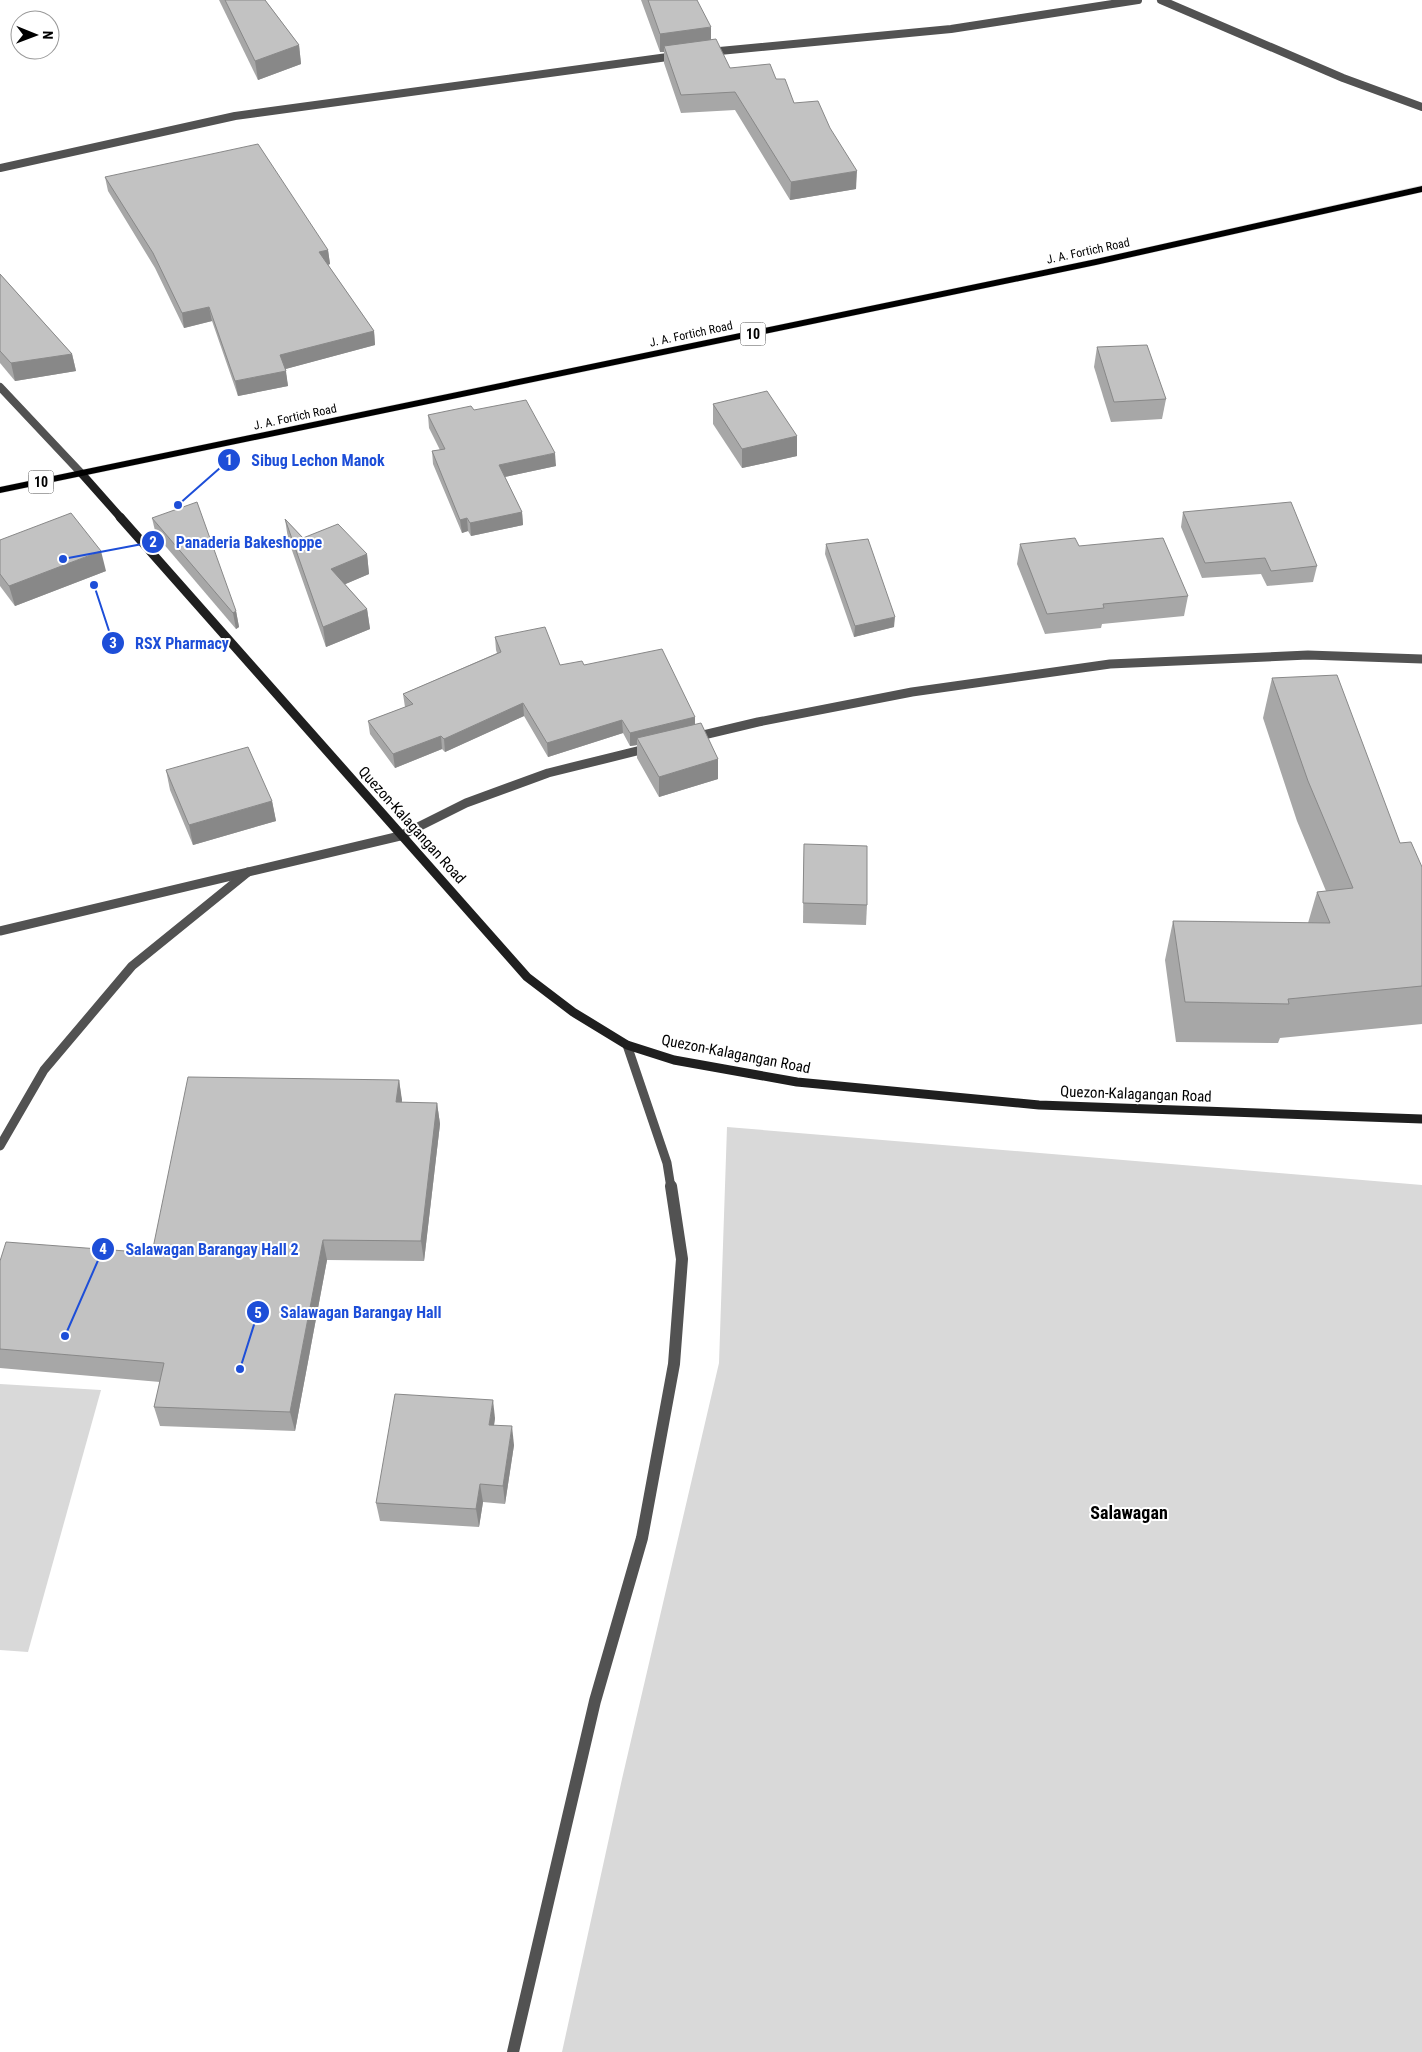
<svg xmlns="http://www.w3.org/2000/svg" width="1422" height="2052" font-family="'Roboto Condensed',sans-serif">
  <rect width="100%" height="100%" fill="#fff"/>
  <g fill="#d9d9d9">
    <path d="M727,1127l695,58v867h-860l60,-273 97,-416z"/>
    <path d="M0,1384l101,6 -73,262 -28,-2z"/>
  </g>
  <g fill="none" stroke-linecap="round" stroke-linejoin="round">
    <defs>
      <path id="trunk" d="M1422,186v6l-326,73 -1096,228v-6l1096,-228z"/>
    </defs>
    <use href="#trunk" stroke="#dbdbdb" stroke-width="1"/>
    <g stroke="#525252" stroke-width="8">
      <path d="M1161,0l182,78 79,29"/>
      <path d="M709,52l242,-23 187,-29"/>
      <path d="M0,168l235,-52 440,-60"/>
      <path d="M0,387l82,87"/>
    </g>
    <g stroke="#525252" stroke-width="9">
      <path d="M695,737l63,-15 154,-30 198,-28 198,-9 114,4"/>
      <path d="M0,931l400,-95 66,-33 82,-30 101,-25"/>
      <path d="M627,1045l40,118 4,25"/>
      <path d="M0,1146l44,-76 88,-104 116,-94"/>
    </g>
    <path stroke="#525252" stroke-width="12" d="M513,2052l82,-351 47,-163 32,-174 8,-105 -11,-73"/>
    <path stroke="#1f1f1f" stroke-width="8" d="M82,474l39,44"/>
    <path stroke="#1f1f1f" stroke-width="9" d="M120,517l407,460 46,35 54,33 47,15 123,22 242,23 383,14"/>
    <use href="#trunk" fill="#000" fill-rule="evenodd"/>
  </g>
  <g fill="#a7a7a7">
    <path d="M219,0h46l34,45 2,19 -43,16z"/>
    <path d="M641,0h56l14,40 19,28 46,11 18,24 62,86 -66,11 -55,-90 -54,3 -17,-50v-11h-4z"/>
    <path d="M105,177l223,73 2,14 -2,1 46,66 1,14 -90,24 3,17 -50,10 -26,-75 -28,7 -29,-60 -47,-77z"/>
    <path d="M0,274l72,80 4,17 -61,10 -15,-18z"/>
    <path d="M1097,347l69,52 -4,20 -51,3 -17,-55z"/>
    <path d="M713,404l84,32v20l-55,12 -29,-44z"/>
    <path d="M474,410l82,56 -51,11 17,35 1,13 -52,11 -3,-5 -6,2 -29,-69 -1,-13 8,-1 -11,-22 -1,-13z"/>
    <path d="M1183,512l134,54 -4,16 -46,4 -6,-12 -59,4 -21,-51z"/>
    <path d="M152,518l84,93 3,16 -3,2 -80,-94z"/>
    <path d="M285,519l18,19 64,16 2,20 -24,10 22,25 3,20 -44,18 -38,-108z"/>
    <path d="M0,540l106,31 -91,35 -15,-20z"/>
    <path d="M826,544l68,83 -40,10 -29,-83z"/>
    <path d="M1020,544l59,2 109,50 -4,20 -82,8 -1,4 -56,6 -28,-70z"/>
    <path d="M495,637l65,28h24l111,52v7l23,35v20l-59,18 -22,-39v-13l-7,1 -7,-13 -75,24 -24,-41 -79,36 -3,-3 -47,19 -25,-34 -2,-13 37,-14 -2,-13 94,-41 -1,-3z"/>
    <path d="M1272,678l128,165 22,24v157l-142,14 -2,5 -102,-1 -11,-82 8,-39 135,2 9,-31 9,-1 -29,-70 -34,-103z"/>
    <path d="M166,770l106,31 4,20 -83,24 -23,-55z"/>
    <path d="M804,844l63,61 -1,20 -63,-2z"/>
    <path d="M399,1080l3,23h35l3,21 -16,137 -97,-1 -32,171 -135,-5 -6,-19 6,-25 -160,-14v-107l152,-8z"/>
    <path d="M495,1418l-1,8 20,19 -9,59 -22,-2 -4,25 -99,-6 -4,-18z"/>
  </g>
  <g fill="#888">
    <path d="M711,27v19h-47v6h-4v-18z"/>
    <path d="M299,45l2,19 -43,16 -3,-19z"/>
    <path d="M857,171l-1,18 -66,11 1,-18z"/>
    <path d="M328,250l2,14 -9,3 -2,-15z"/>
    <path d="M209,307l3,14 -28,7 -2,-15z"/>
    <path d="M374,331l1,14 -93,25 -2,-15z"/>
    <path d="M72,354l4,17 -61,10 -4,-18z"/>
    <path d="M286,371l2,15 -50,10 -3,-15z"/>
    <path d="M797,436v20l-55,12v-19z"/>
    <path d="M555,453l1,13 -56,12 -1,-13z"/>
    <path d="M522,512l1,13 -52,11 -1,-13z"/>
    <path d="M467,518l1,13 -6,2 -2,-13z"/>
    <path d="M101,551l5,20 -91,35 -6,-20z"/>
    <path d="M367,554l2,20 -35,15 -3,-20z"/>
    <path d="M367,609l3,20 -44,18 -3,-20z"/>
    <path d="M236,611l3,16 -3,2 -3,-16z"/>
    <path d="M895,617l-1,10 -40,10 1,-11z"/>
    <path d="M523,703l1,13 -79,36 -1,-13z"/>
    <path d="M695,717v14l-58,7v7l-7,1v-13z"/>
    <path d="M622,720l1,13 -75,24 -1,-14z"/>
    <path d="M441,736l1,13 -47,19 -2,-14z"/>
    <path d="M718,759v20l-59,18v-20z"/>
    <path d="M272,801l4,20 -83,24 -4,-20z"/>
    <path d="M399,1080l3,20 -3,23 -3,-21z"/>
    <path d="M437,1103l3,21 -16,137 -3,-20z"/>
    <path d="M323,1240l4,20 -32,171 -5,-19z"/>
    <path d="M493,1400l2,18 -4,25 -2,-18z"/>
    <path d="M512,1426l2,19 -9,59 -2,-18z"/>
    <path d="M480,1484l3,18 -4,25 -3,-18z"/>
  </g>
  <g fill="#c2c2c2" stroke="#888">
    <path d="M225,0h40l34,45 -44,16z"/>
    <path d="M648,0h49l14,27 -51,7z"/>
    <path d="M716,39l14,29 40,-4 6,15h9l9,24 24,-2 12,27 27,43 -66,11 -56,-90 -54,3 -17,-49z"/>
    <path d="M258,144l70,106 -9,2 55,79 -94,24 6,16 -51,10 -26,-74 -27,6 -29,-60 -48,-76z"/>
    <path d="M0,274l72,80 -61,9 -11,-12z"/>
    <path d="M1147,345l19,54 -52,3 -17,-55z"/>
    <path d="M767,391l30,45 -55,13 -29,-45z"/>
    <path d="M526,400l29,53 -56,12 23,47 -52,11 -3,-5 -7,2 -28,-69 13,-2 -17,-34 43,-9 3,4z"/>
    <path d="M197,502l39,109 -3,2 -81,-95z"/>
    <path d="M1291,502l26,64 -46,5 -6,-13 -60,5 -22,-51z"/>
    <path d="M71,513l30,38 -92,35 -9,-12v-34z"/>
    <path d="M285,519l18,19 35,-14 29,30 -36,15 36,40 -44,18z"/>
    <path d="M1075,538l4,8 84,-8 25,58 -85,8 1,4 -57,6 -27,-70z"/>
    <path d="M868,539l27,78 -40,9 -29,-82z"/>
    <path d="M545,627l15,38 22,-4 2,4 78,-16 33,68 -65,16 -8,-13 -75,23 -24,-40 -79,36 -3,-3 -48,18 -25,-33 45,-17 -10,-10 98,-42 -6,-15z"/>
    <path d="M1337,675l63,168 11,-1 11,25v119l-134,13 1,5 -104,-2 -12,-81 157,2 -13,-31 36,-4 -45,-107 -36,-103z"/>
    <path d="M701,723l17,36 -59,18 -22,-39z"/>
    <path d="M248,747l24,54 -83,24 -23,-55z"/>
    <path d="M804,844l63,2v59l-64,-2z"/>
    <path d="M188,1077l211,3 -3,22 41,1 -16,138 -98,-1 -33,172 -136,-5 10,-44 -164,-14v-88l6,-19 146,11z"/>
    <path d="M395,1394l98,6 -4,25 23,1 -9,60 -23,-2 -4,25 -100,-6z"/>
  </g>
  <g text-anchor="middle" stroke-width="4" stroke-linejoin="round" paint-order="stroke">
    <g font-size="12" fill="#000" stroke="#fff">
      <text transform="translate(1088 251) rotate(-12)" y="4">J. A. Fortich Road</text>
      <text transform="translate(691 334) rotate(-12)" y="4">J. A. Fortich Road</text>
      <text transform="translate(295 417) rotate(-12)" y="4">J. A. Fortich Road</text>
    </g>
    <g fill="#fff" stroke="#4c4c4c" stroke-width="1">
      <rect x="740.5" y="322.5" width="25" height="23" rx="4"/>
      <rect x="28.5" y="470.5" width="25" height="23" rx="4"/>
    </g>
    <g font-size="14" font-weight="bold" fill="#000">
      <text x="753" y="339">10</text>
      <text x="41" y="487">10</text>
    </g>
    <g font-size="15" fill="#000" stroke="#fff">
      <text transform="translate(412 825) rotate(48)" y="5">Quezon-Kalagangan Road</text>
      <text transform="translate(736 1054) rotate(11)" y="5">Quezon-Kalagangan Road</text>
      <text transform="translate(1136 1094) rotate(2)" y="5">Quezon-Kalagangan Road</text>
    </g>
    <g font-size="18" font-weight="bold" fill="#000" stroke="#fff">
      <text x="1129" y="1519">Salawagan</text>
    </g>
  </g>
  <path fill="none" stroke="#1d4ed8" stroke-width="2" d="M178 505L229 460M63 559L153 542M94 585L113 643M65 1336L103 1249M240 1369L258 1312"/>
  <g fill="#1d4ed8" stroke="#fff" stroke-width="2">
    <circle cx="178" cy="505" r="5"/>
    <circle cx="63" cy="559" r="5"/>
    <circle cx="94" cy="585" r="5"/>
    <circle cx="65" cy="1336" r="5"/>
    <circle cx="240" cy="1369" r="5"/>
    <circle cx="229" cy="460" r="12"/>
    <circle cx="153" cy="542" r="12"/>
    <circle cx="113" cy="643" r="12"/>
    <circle cx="103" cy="1249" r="12"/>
    <circle cx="258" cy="1312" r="12"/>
  </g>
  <g font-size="15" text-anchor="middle" font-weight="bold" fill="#fff">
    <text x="229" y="465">1</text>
    <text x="153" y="547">2</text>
    <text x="113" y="648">3</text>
    <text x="103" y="1254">4</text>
    <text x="258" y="1318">5</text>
  </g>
  <g font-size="16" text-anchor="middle" font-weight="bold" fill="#1d4ed8" stroke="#fff" stroke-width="4" stroke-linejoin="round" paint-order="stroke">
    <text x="318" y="466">Sibug Lechon Manok</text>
    <text x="249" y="548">Panaderia Bakeshoppe</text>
    <text x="182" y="649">RSX Pharmacy</text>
    <text x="212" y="1255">Salawagan Barangay Hall 2</text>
    <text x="361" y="1318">Salawagan Barangay Hall</text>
  </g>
  <g transform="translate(35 35) rotate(91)"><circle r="24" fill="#ffffff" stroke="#999999"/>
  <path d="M0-4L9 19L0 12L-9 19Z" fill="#000000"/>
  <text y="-8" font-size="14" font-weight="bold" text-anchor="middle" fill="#000000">N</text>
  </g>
</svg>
